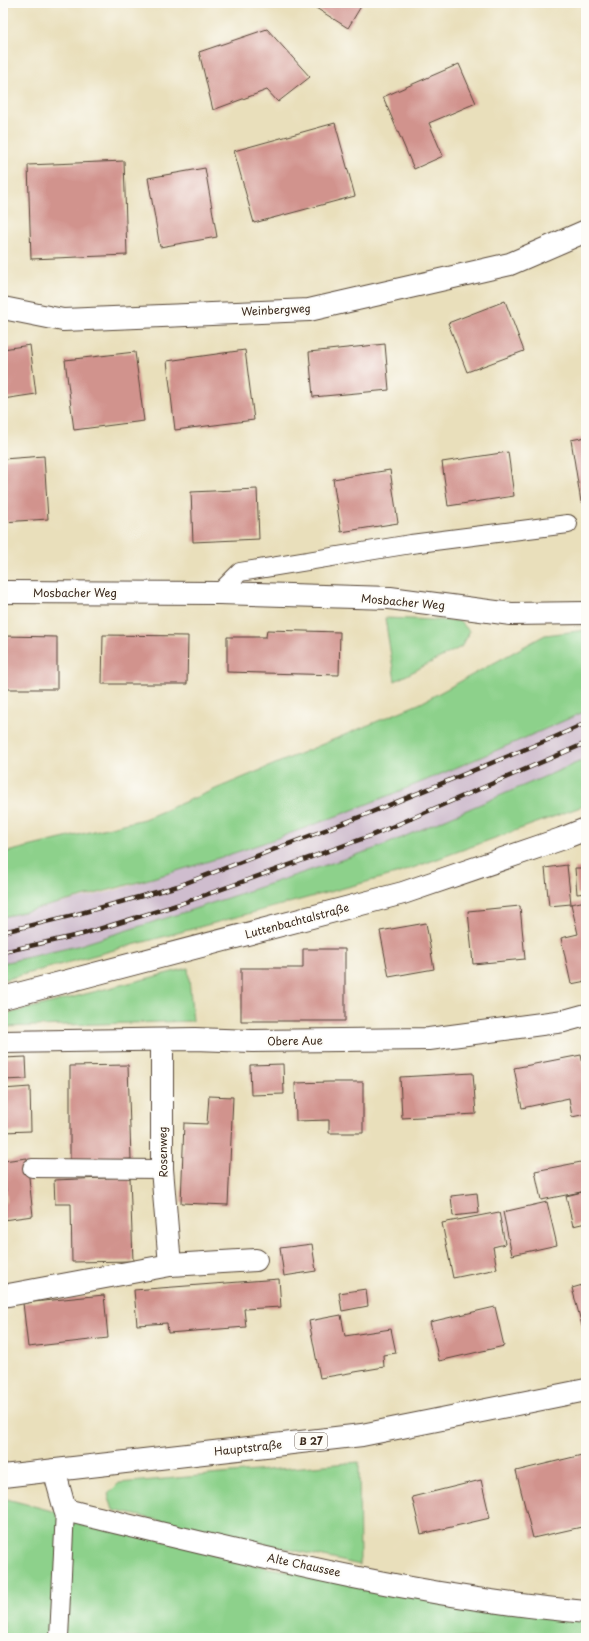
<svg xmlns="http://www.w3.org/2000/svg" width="589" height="1641" font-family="'Playpen Sans',sans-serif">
  <rect width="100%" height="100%" fill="#fdfcf7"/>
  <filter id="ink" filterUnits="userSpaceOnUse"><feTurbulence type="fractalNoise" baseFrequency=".025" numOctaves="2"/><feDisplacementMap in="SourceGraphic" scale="8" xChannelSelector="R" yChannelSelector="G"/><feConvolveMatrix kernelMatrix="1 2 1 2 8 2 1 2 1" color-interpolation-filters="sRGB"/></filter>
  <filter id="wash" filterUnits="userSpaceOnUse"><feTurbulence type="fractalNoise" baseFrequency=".012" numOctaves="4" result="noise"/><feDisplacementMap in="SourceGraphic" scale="16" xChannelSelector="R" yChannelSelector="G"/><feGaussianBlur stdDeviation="0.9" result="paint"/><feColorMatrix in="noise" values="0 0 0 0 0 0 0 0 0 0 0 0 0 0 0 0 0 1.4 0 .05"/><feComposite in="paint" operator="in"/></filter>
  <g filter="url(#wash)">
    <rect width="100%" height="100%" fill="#e9dfbb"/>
    <path fill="#cfbdce" d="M586,711v48l-206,88 -195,65 -108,34 -74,17v-46l110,-26 156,-50 194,-76z"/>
    <g fill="#8dd18b" stroke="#647e54">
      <path d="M385,618l75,3 9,10 -1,5 -7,11 -66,34z"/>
      <path d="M586,630v81c-104,46 -209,92 -317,130 -87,31 -176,54 -266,76v-64l141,-34 277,-116 124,-68z"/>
      <path d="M586,759v46l-190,69 -393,106v-17l74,-17 108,-34 195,-65z"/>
      <path d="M188,968l5,53 -190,6v-12z"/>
      <path d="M359,1462l1,103 -247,-55 -5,-16 11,-11z"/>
      <path d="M3,1498l266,70 317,53v17h-583z"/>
    </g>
    <g id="blocks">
      <g fill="#d1938d">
        <path d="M308,3h55l-15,25z"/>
        <path d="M267,29l43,48 -32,25 -11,-12 -54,20 -14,-58z"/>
        <path d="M459,64l17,39 -47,20 14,33 -29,13 -31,-72z"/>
        <path d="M335,123l20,73 -101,27 -20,-72z"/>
        <path d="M124,161l3,94 -96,4 -3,-94z"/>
        <path d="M205,168l12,69 -57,10 -12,-69z"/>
        <path d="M505,301l19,50 -57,21 -19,-49z"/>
        <path d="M385,344l4,46 -76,7 -4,-45z"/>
        <path d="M30,345l6,49 -33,5v-50z"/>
        <path d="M245,350l9,70 -79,10 -8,-69z"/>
        <path d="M135,352l9,69 -70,9 -9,-70z"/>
        <path d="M586,437v64l-5,1 -10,-62z"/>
        <path d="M508,452l6,44 -66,10 -6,-44z"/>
        <path d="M44,456l4,63 -45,3v-63z"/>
        <path d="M390,470l8,53 -57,9 -8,-53z"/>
        <path d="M257,489l2,50 -66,3 -2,-50z"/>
        <path d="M267,630l73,2 -1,43 -112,-3v-35h39z"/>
        <path d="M103,635l85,1 -1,48h-85z"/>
        <path d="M3,636l54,1v52h-54z"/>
        <path d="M567,865l4,39 -22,2 -4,-38z"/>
        <path d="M575,868h11v25l-9,1z"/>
        <path d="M586,901v80l-15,3 -10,-46 17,-4 -7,-30z"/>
        <path d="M520,906l5,53 -52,5 -5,-53z"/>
        <path d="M426,923l8,46 -45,8 -9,-46z"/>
        <path d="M303,949h42v72h-104v-53h62z"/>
        <path d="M581,1055l5,24v35l-14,3 -3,-19 -47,10 -8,-40z"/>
        <path d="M26,1057l1,22 -24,1v-22z"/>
        <path d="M283,1064l1,30 -33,1 -1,-30z"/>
        <path d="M128,1065l3,94 -61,3v-96z"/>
        <path d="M473,1073l3,41 -74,4 -2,-41z"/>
        <path d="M329,1082h34v51h-34v-13l-33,1 -1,-38z"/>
        <path d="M30,1087l1,44 -28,1v-43z"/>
        <path d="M209,1096l24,1 -5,108 -47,-2 3,-80 23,1z"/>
        <path d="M27,1158l6,58 -30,4v-17l4,-1 -4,-41z"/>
        <path d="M586,1161v30l-45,9 -6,-29z"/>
        <path d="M130,1177l3,84 -61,1 -1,-58h-16l-1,-24z"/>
        <path d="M586,1191v32l-13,3 -7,-30z"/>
        <path d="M477,1193l2,20 -26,3 -2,-20z"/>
        <path d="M547,1202l10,43 -45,10 -9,-43z"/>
        <path d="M499,1212l6,32 -12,3 4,22 -44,9 -11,-55z"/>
        <path d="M312,1244l4,27 -32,5 -4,-28z"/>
        <path d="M279,1279l2,28 -37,2 2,18 -78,6 -1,-10 -30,2 -3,-35z"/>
        <path d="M586,1284v49h-2l-12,-45z"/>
        <path d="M366,1289l2,17 -26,5 -3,-18z"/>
        <path d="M104,1295l4,43 -80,9 -5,-44z"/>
        <path d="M495,1307l9,39 -65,15 -9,-39z"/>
        <path d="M341,1315l4,21 46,-7 5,24 -13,2 1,12 -64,11 -11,-57z"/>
        <path d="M586,1454v72l-53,12 -17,-67z"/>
        <path d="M481,1480l9,38 -69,16 -9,-37z"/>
      </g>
    </g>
  </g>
  <g filter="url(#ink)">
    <use href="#blocks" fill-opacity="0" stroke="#554536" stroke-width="1"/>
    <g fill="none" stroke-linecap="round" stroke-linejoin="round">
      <defs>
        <g id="service">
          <path d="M219,593l21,-21 171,-28 157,-20"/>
          <path d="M32,1168l130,1"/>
          <path d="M59,1638l6,-128"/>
        </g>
        <g id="minor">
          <path d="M3,308l60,12 246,-10 201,-46 76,-33"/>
          <path d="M3,592l216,1 171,5 121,16 75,-1"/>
          <path d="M162,1040v129l8,96"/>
          <path d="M3,1042l192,-3 57,2 177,-2 135,-18 22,-6"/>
          <path d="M3,1296l167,-31 86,-5"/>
          <path d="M54,1470l11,40c171,41 345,87 521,102"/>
        </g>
        <path id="tertiary" d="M3,998l400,-105 158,-54 25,-10"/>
        <path id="primary" d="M3,1476l359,-41 224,-45"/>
      </defs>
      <use href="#service" stroke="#554536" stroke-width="20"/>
      <use href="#minor" stroke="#554536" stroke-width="24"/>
      <use href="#tertiary" stroke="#554536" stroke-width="24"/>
      <use href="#primary" stroke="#554536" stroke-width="24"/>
      <use href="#service" stroke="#fff" stroke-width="18"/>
      <use href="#minor" stroke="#fff" stroke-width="22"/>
      <use href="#tertiary" stroke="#fff" stroke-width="22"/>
      <use href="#primary" stroke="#fff" stroke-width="22"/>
      <defs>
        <g id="rail">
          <path d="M3,932l71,-17 104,-29 184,-70 193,-79 31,-14"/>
          <path d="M3,952l80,-18 97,-30 193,-69 213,-92"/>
        </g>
      </defs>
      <use href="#rail" stroke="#3b2a1e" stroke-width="4.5"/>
      <use href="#rail" stroke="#fdfcf7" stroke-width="3" stroke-dasharray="9" stroke-linecap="butt"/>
    </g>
  </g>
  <g text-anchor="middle" stroke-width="4" stroke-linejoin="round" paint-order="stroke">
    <rect fill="#fdfcf7" stroke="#75695f" stroke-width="1" x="295" y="1433" width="32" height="16" rx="3"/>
    <g font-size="10" font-weight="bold" fill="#3b2a1e">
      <text x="311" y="1445">B 27</text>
    </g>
    <g font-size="11" fill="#3b2a1e" stroke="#fdfcf7">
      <text transform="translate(276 310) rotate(-3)" y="4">Weinbergweg</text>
      <text x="75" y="597">Mosbacher Weg</text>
      <text transform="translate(403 602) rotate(5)" y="4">Mosbacher Weg</text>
      <text transform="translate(297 921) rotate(-15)" y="4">Luttenbachtalstraße</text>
      <text transform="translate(295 1041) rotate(-1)" y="4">Obere Aue</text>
      <text transform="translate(163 1152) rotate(-91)" y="4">Rosenweg</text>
      <text transform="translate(248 1448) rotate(-6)" y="4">Hauptstraße</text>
      <text transform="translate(304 1565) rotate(12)" y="4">Alte Chaussee</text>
    </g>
  </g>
  <rect width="589" height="1641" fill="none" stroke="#fdfcf7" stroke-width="16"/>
</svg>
